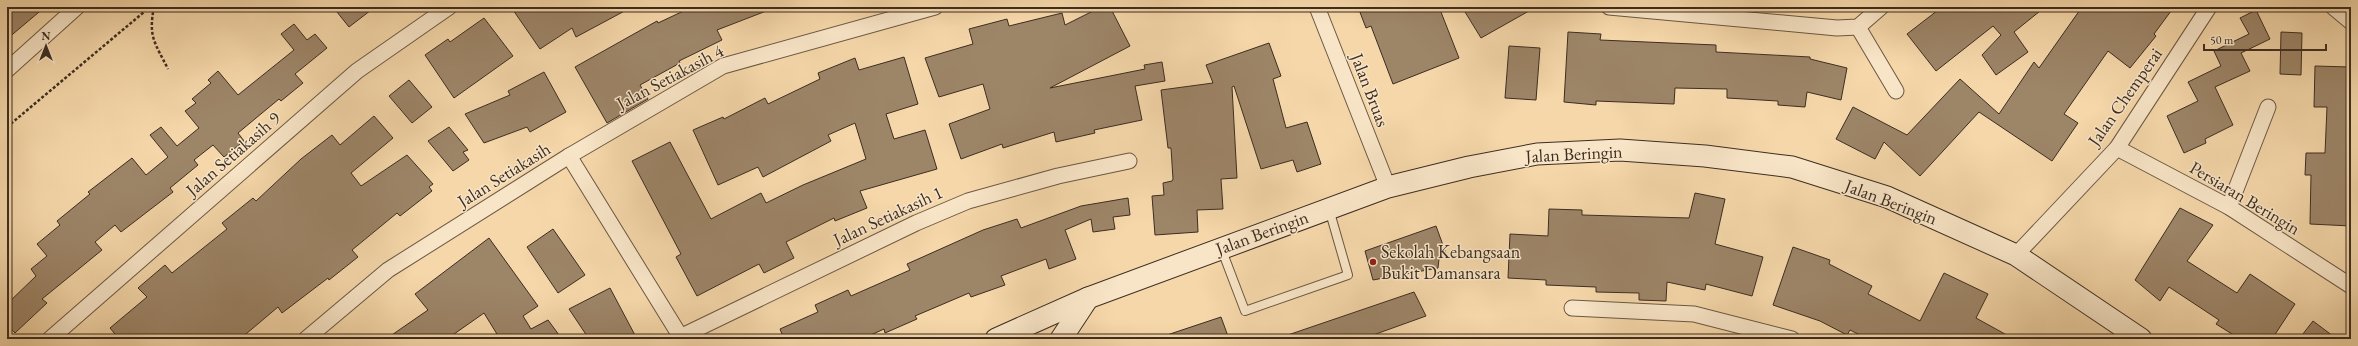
<svg xmlns="http://www.w3.org/2000/svg" width="2358" height="346" font-family="'EB Garamond',serif">
  <rect width="100%" height="100%" fill="#f5d7a9"/>
  <filter id="stains"><feTurbulence type="fractalNoise" baseFrequency=".005" numOctaves="4"/><feColorMatrix values="0 0 0 0 .2 0 0 0 0 .09 0 0 0 0 .02 0 0 0 .5 -.17"/></filter>
  <radialGradient id="worn" r=".72"><stop offset=".6" stop-color="#630" stop-opacity="0"/><stop offset="1" stop-color="#630" stop-opacity=".3"/></radialGradient>
  <g fill="#9d8568" stroke="#3d2d21">
    <path d="M7,7h38l-38,32z"/>
    <path d="M333,7h42l-26,20z"/>
    <path d="M511,7h121l-56,30 -4,-9 -32,21z"/>
    <path d="M692,7l82,1 -57,22 5,10 -43,21 1,2 -40,22 8,14 -41,24 -32,-56 82,-46 1,2z"/>
    <path d="M1101,7h9l20,39 -80,42 95,-19 -1,-4 18,-3 3,19 -30,5 7,34 -48,10 1,3 -39,9 -2,-10 -51,16 -1,-4 -41,15 -12,-35 41,-15 -7,-25 -44,13 -14,-39 48,-14 -4,-15 38,-10 2,7 53,-13 3,12z"/>
    <path d="M1358,7h81l20,51 -66,26 -22,-58 -5,2z"/>
    <path d="M1462,7h74l-55,31z"/>
    <path d="M1942,7h103l-31,25 14,20 -32,23 -14,-20 19,-20 -8,-9 -57,45 -29,-37z"/>
    <path d="M2082,7h92l-20,27 2,2 -26,32 -22,-17 -44,63 14,9 -26,38 -73,-49 -59,64 -36,-34 -9,17 -39,-20 17,-32 54,28 53,-56 39,35 35,-52 5,6z"/>
    <path d="M2256,10l14,29 -29,14 9,18 -35,16 18,38 -28,14 1,4 -22,10 -17,-37 31,-15 -10,-19 33,-16 -7,-15 35,-17 -9,-16z"/>
    <path d="M484,18l29,38 -59,42 -29,-43 23,-16 2,3z"/>
    <path d="M294,24l13,16 8,-6 12,14 -32,26 8,9 -22,18 -2,-2 -41,34 6,8 -20,16 -11,-12 -19,15 4,5 -28,23 3,4 -52,40 -6,-7 -20,17 7,8 -60,49 5,4 -32,30 -8,-8v-21l29,-28 -5,-7 16,-13 -10,-12 23,-19 -3,-4 33,-27 -2,-2 44,-34 14,17 22,-18 -18,-22 11,-8 16,19 22,-18 -14,-17 11,-8 -4,-4 19,-16 -3,-3 10,-9 20,24 56,-45 -13,-16z"/>
    <path d="M1568,32l33,2 -1,6 116,5v7l94,5v2l37,9 -6,32 -34,-8 -2,15 -27,-2v-4l-51,-3v-9l-52,-1 -1,16 -78,-3v4l-32,-3z"/>
    <path d="M2281,32l21,1 -1,42 -21,-1z"/>
    <path d="M1269,43l12,33 -8,3 13,49 21,-6 14,42 -24,8 -4,-12 -32,9 -27,-83 -2,1 5,91 -16,1 2,30 -26,1 1,22 -43,3 -3,-39 12,-1 -1,-12 9,-2 1,-2 -2,-31h-3l-7,-58 52,-7 -7,-18z"/>
    <path d="M1509,46l31,2 -4,52 -31,-2z"/>
    <path d="M904,57l14,47 -32,10 8,25 31,-9 12,39 -77,22 7,17 -32,13 -1,-3 -48,24 8,16 -30,15 -5,-9 -62,32 -21,-39 5,-3 -49,-93 38,-19 41,77 50,-26 5,10 37,-18 63,-26 -11,-36 -27,12 3,6 -68,36 -5,-10 -40,18 -25,-55 30,-13 1,2 41,-21 3,6 52,-25 -2,-6 37,-15 4,12z"/>
    <path d="M2315,66l36,1v159l-41,-2 1,-49h-6l1,-22h19l2,-46h-13z"/>
    <path d="M544,72l22,40 -36,20 -3,-5 -43,16 -19,-29 45,-19 -2,-4z"/>
    <path d="M409,80l23,27 -20,16 -23,-27z"/>
    <path d="M374,116l19,22 -42,35 10,13 46,-31 26,29 -4,3 3,4 -32,25 -3,-3 -45,37 6,7 -29,23 -1,-2 -46,35 -4,-6 -38,32h-121l-9,-11 37,-31 -9,-9 27,-23 7,8 55,-44 -5,-6 31,-25 3,3 45,-42 31,-24 8,10z"/>
    <path d="M449,127l19,23 -5,2 6,8 -16,11 -25,-30z"/>
    <path d="M1695,193l30,6 -10,45 48,13 -11,39 -46,-12 -1,6 -38,-8 -1,19 -27,-1v-7l-43,-1v-5l-50,-2v-5l-38,-2 2,-44 38,2 1,-27 33,1v5l107,3z"/>
    <path d="M1128,198l2,17 -17,2 2,12 -22,3 -2,-13 -26,11 11,29 -27,10 -3,-10 -45,17 4,9 -34,12 -2,-4 -54,23 2,3 -32,14 -1,-4 -22,10h-78l-4,-10 38,-17 -3,-7 33,-15 3,6 59,-26 -3,-6 76,-34 34,-11 4,9 60,-22z"/>
    <path d="M2180,208l33,17 -26,36 50,32 13,-19 45,30 -23,35h-32l-24,-15 3,-4 -50,-33 -9,14 -25,-21z"/>
    <path d="M1436,226l11,30 -8,3 -1,9 -65,12 -8,-29z"/>
    <path d="M553,229l32,46 -27,18 -31,-46z"/>
    <path d="M489,238l49,68 -15,10 8,13 17,-9 14,19h-62l-16,-26 -37,26h-61l42,-29 -13,-16z"/>
    <path d="M1793,247l37,13 -1,4 43,22 -4,8 52,27 24,-48 44,21 -12,24 38,21h-146l-18,-9 -3,5 -27,-14 -47,-16z"/>
    <path d="M610,288l27,51h-48l-20,-30z"/>
    <path d="M1414,292l12,24 -64,23h-79l-1,-2z"/>
    <path d="M1221,317l8,22h-67l-1,-2z"/>
    <path d="M2313,321l24,18h-38z"/>
  </g>
  <g fill="none" stroke-linecap="round" stroke-linejoin="round">
    <defs>
      <path id="lane" d="M1221,248l24,63 103,-36 -19,-66"/>
      <g id="street">
        <path d="M1317,7l71,180"/>
        <path d="M1609,7l228,21 21,-1 23,-20"/>
        <path d="M2333,7l18,15"/>
        <path d="M1858,27l38,64"/>
        <path d="M7,70l70,-63"/>
        <path d="M2117,148l112,59 122,79"/>
        <path d="M569,156l113,183"/>
        <path d="M2229,207l39,-100"/>
        <path d="M2016,255l101,-107 92,-141"/>
        <path d="M1572,308l122,6 98,25"/>
        <path d="M50,339l307,-268 92,-64"/>
        <path d="M306,339l82,-69 181,-114 154,-90 212,-59"/>
        <path d="M676,339l240,-116 52,-22 90,-25 71,-15"/>
      </g>
      <g id="secondary">
        <path d="M996,339l92,-41 300,-111 81,-20 68,-13 83,-4 85,6 87,11 95,30 129,58 125,84"/>
        <path d="M1061,339l27,-41"/>
      </g>
    </defs>
    <use href="#lane" stroke="#6b5843" stroke-width="10"/>
    <use href="#street" stroke="#6b5843" stroke-width="17"/>
    <use href="#secondary" stroke="#3d2d21" stroke-width="23"/>
    <g stroke="#3d2d21" stroke-width="2.5" stroke-dasharray="3 2" stroke-linecap="butt">
      <path d="M154,7c-6,30 1,36 14,62"/>
      <path d="M7,127l143,-120"/>
    </g>
    <use href="#lane" stroke="#f8e5c7" stroke-width="8"/>
    <use href="#street" stroke="#f8e5c7" stroke-width="15"/>
    <use href="#secondary" stroke="#f8e5c7" stroke-width="21"/>
  </g>
  <circle fill="#8f2418" stroke="#f8e5c7" stroke-width="1.5" cx="1373" cy="262" r="4"/>
  <g text-anchor="middle" stroke-width="3" stroke-linejoin="round" paint-order="stroke">
    <g font-size="18" fill="#3d2d21" stroke="#f8e5c7">
      <text transform="translate(670 77) rotate(-28)" y="6">Jalan Setiakasih 4</text>
      <text transform="translate(1370 90) rotate(69)" y="6">Jalan Bruas</text>
      <text transform="translate(2125 97) rotate(-55)" y="6">Jalan Chemperai</text>
      <text transform="translate(233 154) rotate(-41)" y="6">Jalan Setiakasih 9</text>
      <text transform="translate(1574 154) rotate(-3)" y="6">Jalan Beringin</text>
      <text transform="translate(504 175) rotate(-32)" y="6">Jalan Setiakasih</text>
      <text transform="translate(2245 198) rotate(31)" y="6">Persiaran Beringin</text>
      <text transform="translate(1891 202) rotate(21)" y="6">Jalan Beringin</text>
      <text transform="translate(888 216) rotate(-25)" y="6">Jalan Setiakasih 1</text>
      <text transform="translate(1262 233) rotate(-20)" y="6">Jalan Beringin</text>
    </g>
    <g font-size="18" fill="#3d2d21" stroke="#f8e5c7" text-anchor="start">
      <text x="1381" y="258">Sekolah Kebangsaan<tspan x="1381" dy="21">Bukit Damansara</tspan></text>
    </g>
  </g>
  <rect width="2358" height="346" fill="none" stroke="#f5d7a9" stroke-width="24"/>
  <rect x="8" y="8" width="2342" height="330" fill="none" stroke="#3d2d21" stroke-width="2"/>
  <rect x="12" y="12" width="2334" height="322" fill="none" stroke="#3d2d21"/>
  <g transform="translate(46 46)" stroke="#f8e5c7" stroke-width="3" paint-order="stroke">
  <path d="M0-3L7 15L0 10L-7 15Z" fill="#3d2d21"/>
  <text y="-6" font-size="11" font-weight="bold" text-anchor="middle" fill="#3d2d21">N</text>
  </g>
  <path d="M2204 44v6h122v-6" fill="none" stroke="#3d2d21" stroke-width="2"/>
  <text x="2210" y="44" font-size="12" fill="#3d2d21" stroke="#f8e5c7" stroke-width="3" paint-order="stroke">50 m</text>
  <rect width="100%" height="100%" filter="url(#stains)"/>
  <rect width="100%" height="100%" fill="url(#worn)"/>
</svg>
